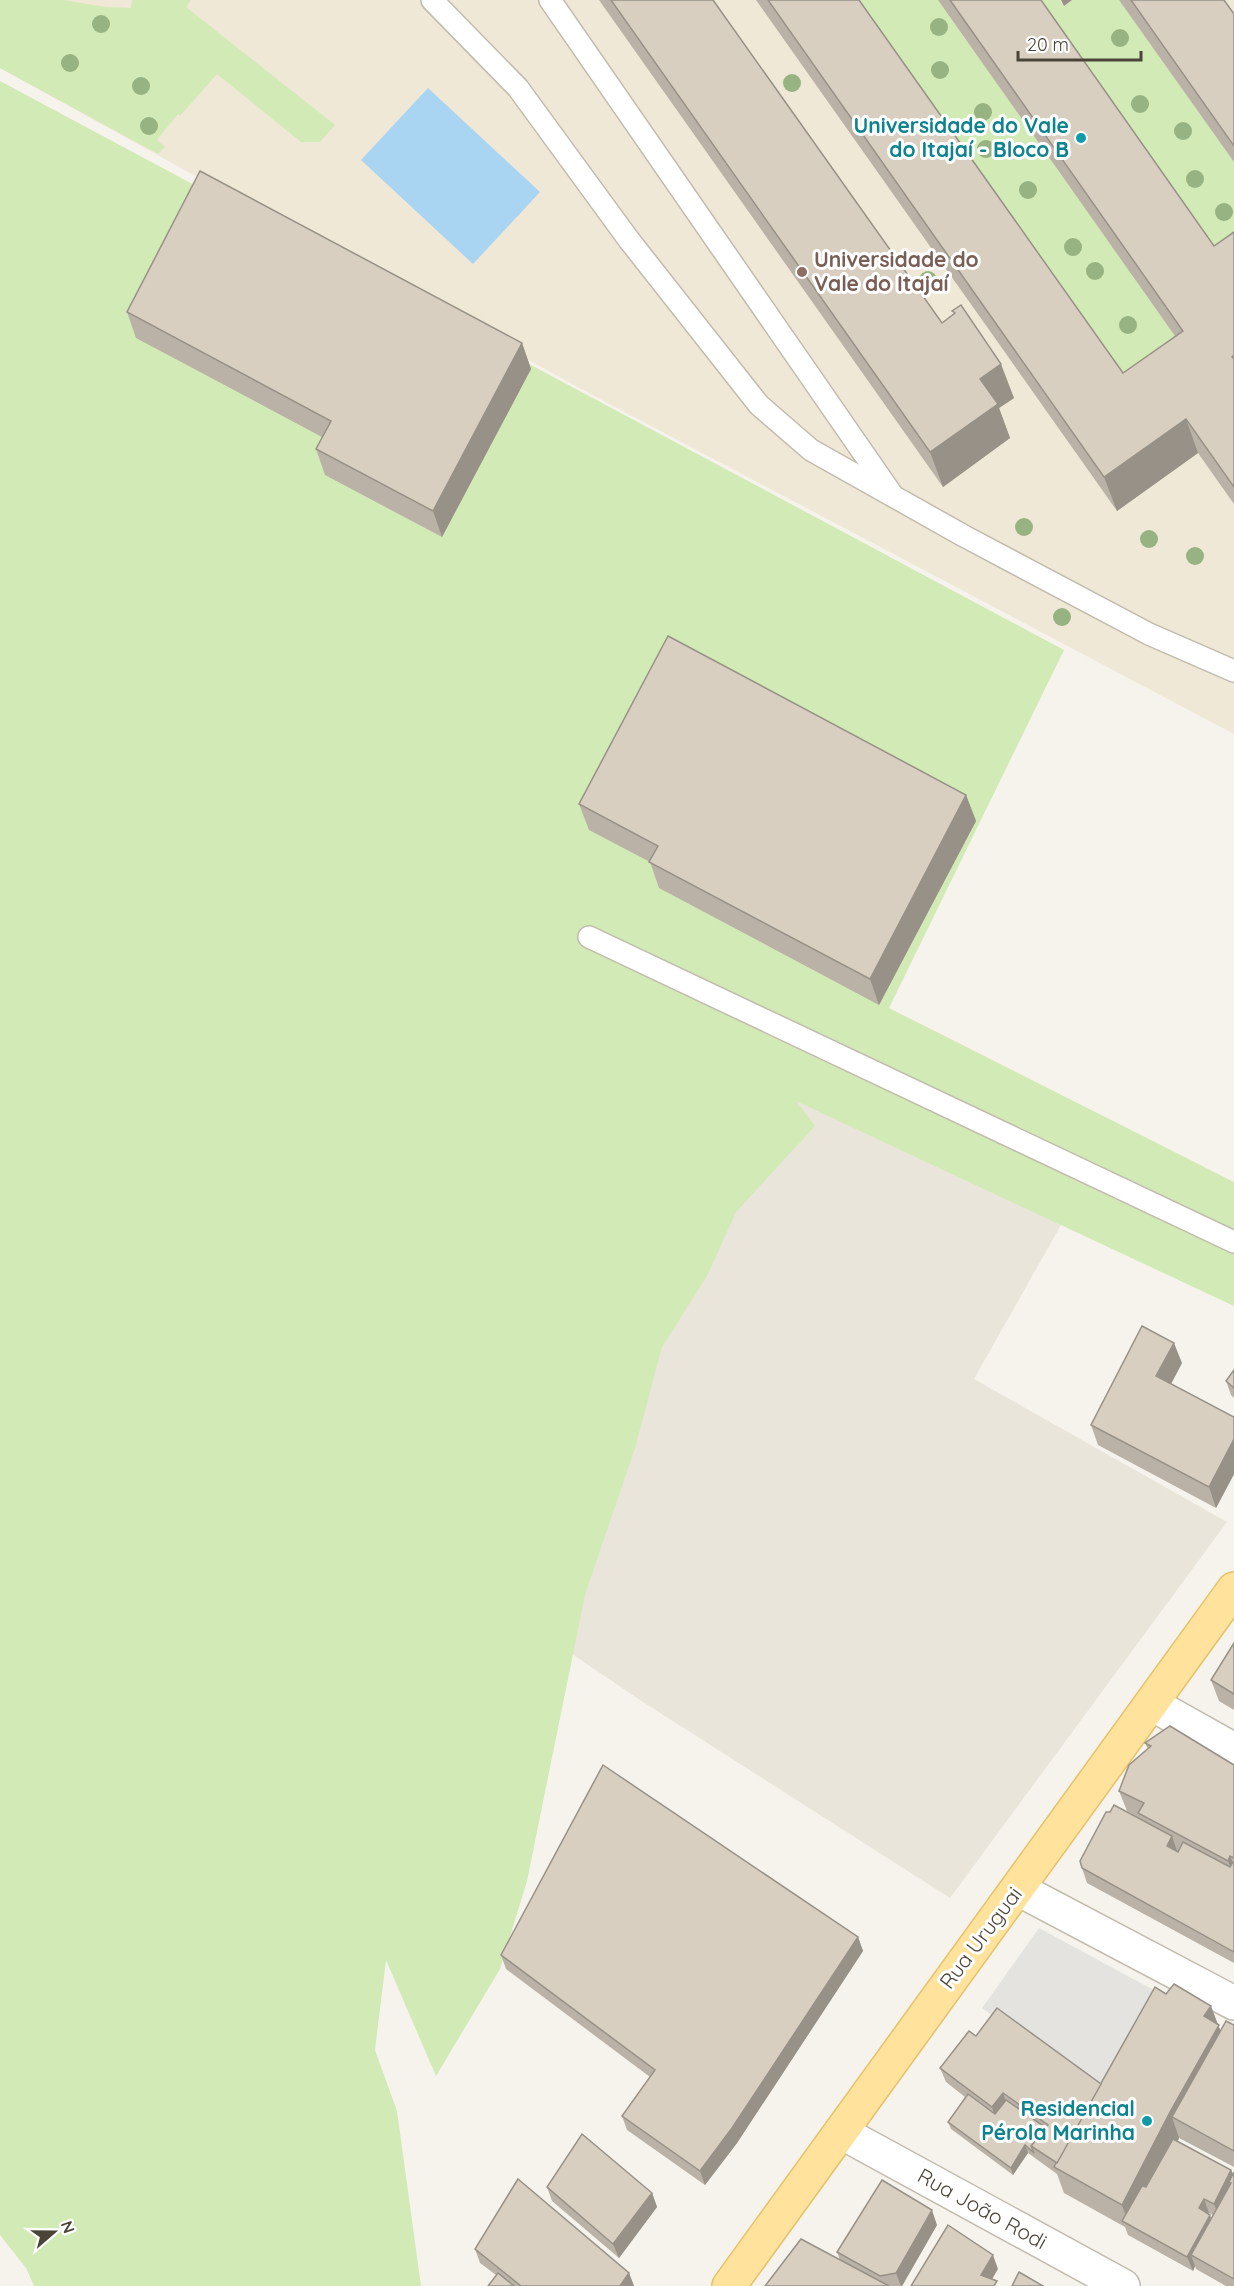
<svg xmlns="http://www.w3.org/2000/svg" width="1234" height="2286" font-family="Quicksand,sans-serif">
  <rect width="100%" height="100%" fill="#f6f3ec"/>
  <path fill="#eae5da" d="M195,717l866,508 -87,154 253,143 -277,376 -307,-196 -643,-434v-245z"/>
  <path fill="#efe8d6" d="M0,0h1234v734l-651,-344 -583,-322z"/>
  <g fill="#d2eab5">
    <path d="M0,0h63l42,7 26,1 1,-8h59l-5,7 149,118 -15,17h-19l-84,-68 -37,42 -2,-2 -21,26 8,7 -7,7 -158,-86z"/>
    <path d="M848,0h90l258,365 -61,42z"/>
    <path d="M1029,0h30l5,6 8,-6h47l115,162v113z"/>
    <path d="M0,81l1064,569 -175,358 345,174v124l-438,-205 19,25 -79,86 -29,64 -45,71 -27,101 -50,147 -58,286 -27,88 -64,107 -50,-116 -11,90 22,61 24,175h-387l-8,-18 -26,-33z"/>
  </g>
  <path fill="#e5e3e0" d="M1039,1928l133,72 -58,104 -132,-96z"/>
  <path fill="#a9d4f2" d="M428,88l112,104 -67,72 -112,-104z"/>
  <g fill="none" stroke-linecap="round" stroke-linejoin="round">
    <defs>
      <g id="lane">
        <path d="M432,0l86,88 111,152 130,165 52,45 153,86 185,98 85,37"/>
        <path d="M550,0l341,493"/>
        <path d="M589,937l645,305"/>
      </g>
      <g id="street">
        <path d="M1152,1704l82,46"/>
        <path d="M1018,1889l216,114"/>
        <path d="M841,2132l282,154"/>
      </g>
      <path id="primary" d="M729,2286l505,-697"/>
    </defs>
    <use href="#lane" stroke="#c2bbae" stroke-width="24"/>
    <use href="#street" stroke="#c2bbae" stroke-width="36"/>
    <use href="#primary" stroke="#e6c16a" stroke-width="36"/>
    <use href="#lane" stroke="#fff" stroke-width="21"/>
    <use href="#street" stroke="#fff" stroke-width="33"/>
    <use href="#primary" stroke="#ffe39c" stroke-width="33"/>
  </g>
  <g fill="#97b381">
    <circle cx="101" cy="24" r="9"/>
    <circle cx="939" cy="27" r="9"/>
    <circle cx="1120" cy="38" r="9"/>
    <circle cx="70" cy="63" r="9"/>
    <circle cx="940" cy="70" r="9"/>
    <circle cx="792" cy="83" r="9"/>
    <circle cx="141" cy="86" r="9"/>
    <circle cx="1140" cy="104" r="9"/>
    <circle cx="983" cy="112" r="9"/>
    <circle cx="149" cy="126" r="9"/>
    <circle cx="1183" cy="131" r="9"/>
    <circle cx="986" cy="149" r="9"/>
    <circle cx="1195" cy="179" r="9"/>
    <circle cx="1028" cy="190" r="9"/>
    <circle cx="1224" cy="212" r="9"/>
    <circle cx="1073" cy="247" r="9"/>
    <circle cx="1095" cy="271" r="9"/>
    <circle cx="928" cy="280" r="9"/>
    <circle cx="1128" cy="325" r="9"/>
    <circle cx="1024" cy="527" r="9"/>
    <circle cx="1149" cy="539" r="9"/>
    <circle cx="1195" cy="556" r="9"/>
    <circle cx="1062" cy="617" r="9"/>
  </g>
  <g fill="#bab2a6" fill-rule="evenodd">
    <path d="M599,0h114l229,323 12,-9 -2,-3 62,87 -15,10 11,30 -67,49z"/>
    <path d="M756,0h103l264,373 52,-37 -237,-336h103l173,246 20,-14v272l-36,-51 -81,58z"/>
    <path d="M1119,0h105l10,14v148z"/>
    <path d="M127,312l395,31 9,26 -89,168 -117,-62 -9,-26 6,-12 -186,-99z"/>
    <path d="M966,795l10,26 -97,184 -220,-117 -9,-26 -61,-32 -10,-26z"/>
    <path d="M1182,1363l-11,21 63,33v57l-18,34 -118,-63 -7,-20z"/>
    <path d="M1234,1370v28l-3,-3 -5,-14z"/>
    <path d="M1234,1643v67l-15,-9 -8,-21z"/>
    <path d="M1145,1743l89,22v198l-147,-80 -5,-15 28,-56 31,7 -14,-8 -8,-20 29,-42z"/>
    <path d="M858,1937l5,14 -126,192 -32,42 -78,-55 -5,-14 28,-39 -144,-108 -5,-14z"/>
    <path d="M1218,2025l3,6 13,-6v142l-55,-29 -1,3 53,29 2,4 1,-2v114h-8l-30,-17 -1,-3 -2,5 -65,-36 -3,-8 -61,-34 -7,-19 -29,-21 -15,22 -62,-46 -3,-7 17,-25 -19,-15 -6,-14 36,-32 125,48zM1209,2213l4,2 -2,4 -3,-5z"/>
    <path d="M547,2187l105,6 5,14 -38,51 -67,-57z"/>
    <path d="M937,2225l-35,61h-137l75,-26 -3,-8z"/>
    <path d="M475,2249l154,24 5,13h-146l8,-11 -16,-12z"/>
  </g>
  <g fill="#979187">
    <path d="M1061,0h11l-8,6z"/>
    <path d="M522,343l9,26 -89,168 -9,-26z"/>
    <path d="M1001,364l13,34 -15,10 11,30 -67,49 -13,-35 50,-73z"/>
    <path d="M1186,419l12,34 -81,58 -13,-34z"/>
    <path d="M966,795l10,26 -97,184 -9,-26z"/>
    <path d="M1174,1343l8,20 -18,34 -8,-21z"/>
    <path d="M1234,1439v35l-18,34 -7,-21z"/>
    <path d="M1172,1836l5,15 -5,9 -5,-14z"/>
    <path d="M1230,1856l4,10v12l-6,-17z"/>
    <path d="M858,1937l5,14 -126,192 -32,42 -5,-14z"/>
    <path d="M1211,2006l17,45 -56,66 7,21 -46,89 -4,-2 -7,-20 82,-189z"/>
    <path d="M1003,2093l5,14 -11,15 -5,-15z"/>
    <path d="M1025,2145l3,8 -15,22 -2,-7z"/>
    <path d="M1231,2170l3,7 -5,5 3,10 -12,27 -6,-15z"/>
    <path d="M652,2193l5,14 -38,51 -6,-14z"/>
    <path d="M1204,2199l5,14 -5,9 -5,-14z"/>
    <path d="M932,2210l5,15 -35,61h-1l-5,-13z"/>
    <path d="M1210,2215l5,14 -24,26 4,11 -2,5 -6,-14z"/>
    <path d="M993,2255l5,14 -10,17 -7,-11z"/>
    <path d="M629,2273l5,13h-14z"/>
  </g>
  <g fill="#d8cfc1" stroke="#979187" stroke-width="1.5">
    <path d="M611,0h102l229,323 13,-10 -3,-2 9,-6 40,59 -21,15 18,25 -68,48z"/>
    <path d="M768,0h91l264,373 60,-42 -233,-331h91l173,246 20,-14v123l-2,2 2,2v128l-48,-68 -82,58z"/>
    <path d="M1131,0h93l10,14v132z"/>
    <path d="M200,171l322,172 -89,168 -117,-62 15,-28 -204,-109z"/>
    <path d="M668,636l298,159 -96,184 -221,-117 9,-16 -79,-42z"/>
    <path d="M1142,1326l32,17 -18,33 78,41v22l-25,48 -118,-62z"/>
    <path d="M1234,1370v18l-8,-7z"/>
    <path d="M1234,1643v51l-23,-14z"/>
    <path d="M1170,1726l64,39v93l-4,-2 -2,5 -90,-48 6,-10 -25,-12 10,-26 22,-19 -6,-3z"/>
    <path d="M603,1765l255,172 -126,191 -32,43 -78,-55 33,-46 -154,-115z"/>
    <path d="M1114,1805l58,31 -5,10 11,6 5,-10 47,25 3,-5 1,1v89l-152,-84 -2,-7 26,-49h4z"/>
    <path d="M1174,1984l37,22 -7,10 15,9 -49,87 -48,93 -68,-38 101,-180 11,7z"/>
    <path d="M997,2008l104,76 -44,79 -26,-17 17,-21 -45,-32 -11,14 -52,-39 29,-37 7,5z"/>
    <path d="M1226,2021l8,4v126l-62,-34z"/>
    <path d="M968,2094l27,20 11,-14 40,28 -15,18 3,7 -9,-8 -14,23 -63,-46z"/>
    <path d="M582,2134l70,59 -39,51 -66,-57z"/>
    <path d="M1173,2139l58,31 -17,34 -10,-5 -5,9 11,7 -23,42 -65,-36 20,-35 4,1z"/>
    <path d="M1234,2172v107l-43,-24 40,-72 -2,-1z"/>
    <path d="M518,2179l111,94 -9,13h-99l-46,-37z"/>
    <path d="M882,2180l50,30 -36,63 -16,3 -43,-24z"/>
    <path d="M948,2225l45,30 -12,20 16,6 -3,5h-83z"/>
    <path d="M801,2239l88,47h-124z"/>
    <path d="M1019,2272l24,14h-31z"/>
    <path d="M498,2273l16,13h-26z"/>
  </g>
  <g fill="#0f9aa8" stroke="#fff" stroke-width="2">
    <circle cx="1081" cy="138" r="6"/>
    <circle cx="1147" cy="2121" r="6"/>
  </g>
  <circle fill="#8d6e63" stroke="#fff" stroke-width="2" cx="802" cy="272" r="6"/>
  <g text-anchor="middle" stroke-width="6" stroke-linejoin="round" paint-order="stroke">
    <g font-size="21" font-weight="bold" fill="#0d838f" stroke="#fff" text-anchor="end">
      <text x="1069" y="133">Universidade do Vale<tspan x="1069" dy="24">do Itajaí - Bloco B</tspan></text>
      <text x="1135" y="2116">Residencial<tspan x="1135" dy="24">Pérola Marinha</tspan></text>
    </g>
    <g font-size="21" font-weight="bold" fill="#785e54" stroke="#fff" text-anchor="start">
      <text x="814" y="267">Universidade do<tspan x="814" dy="24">Vale do Itajaí</tspan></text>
    </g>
    <g font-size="21" fill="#4b4439" stroke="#fff">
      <text transform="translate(981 1938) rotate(-53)" y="7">Rua Uruguai</text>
      <text transform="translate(982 2209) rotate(29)" y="7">Rua João Rodi</text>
    </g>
  </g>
  <g transform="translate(54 2232) rotate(70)" stroke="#ffffff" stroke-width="4.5" paint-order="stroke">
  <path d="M0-4.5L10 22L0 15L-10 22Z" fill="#4b4439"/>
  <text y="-9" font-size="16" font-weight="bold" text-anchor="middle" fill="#4b4439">N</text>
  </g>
  <path d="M1018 51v9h123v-9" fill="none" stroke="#4b4439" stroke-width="3"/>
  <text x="1027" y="51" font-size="18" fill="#4b4439" stroke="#ffffff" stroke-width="4.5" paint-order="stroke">20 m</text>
</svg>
